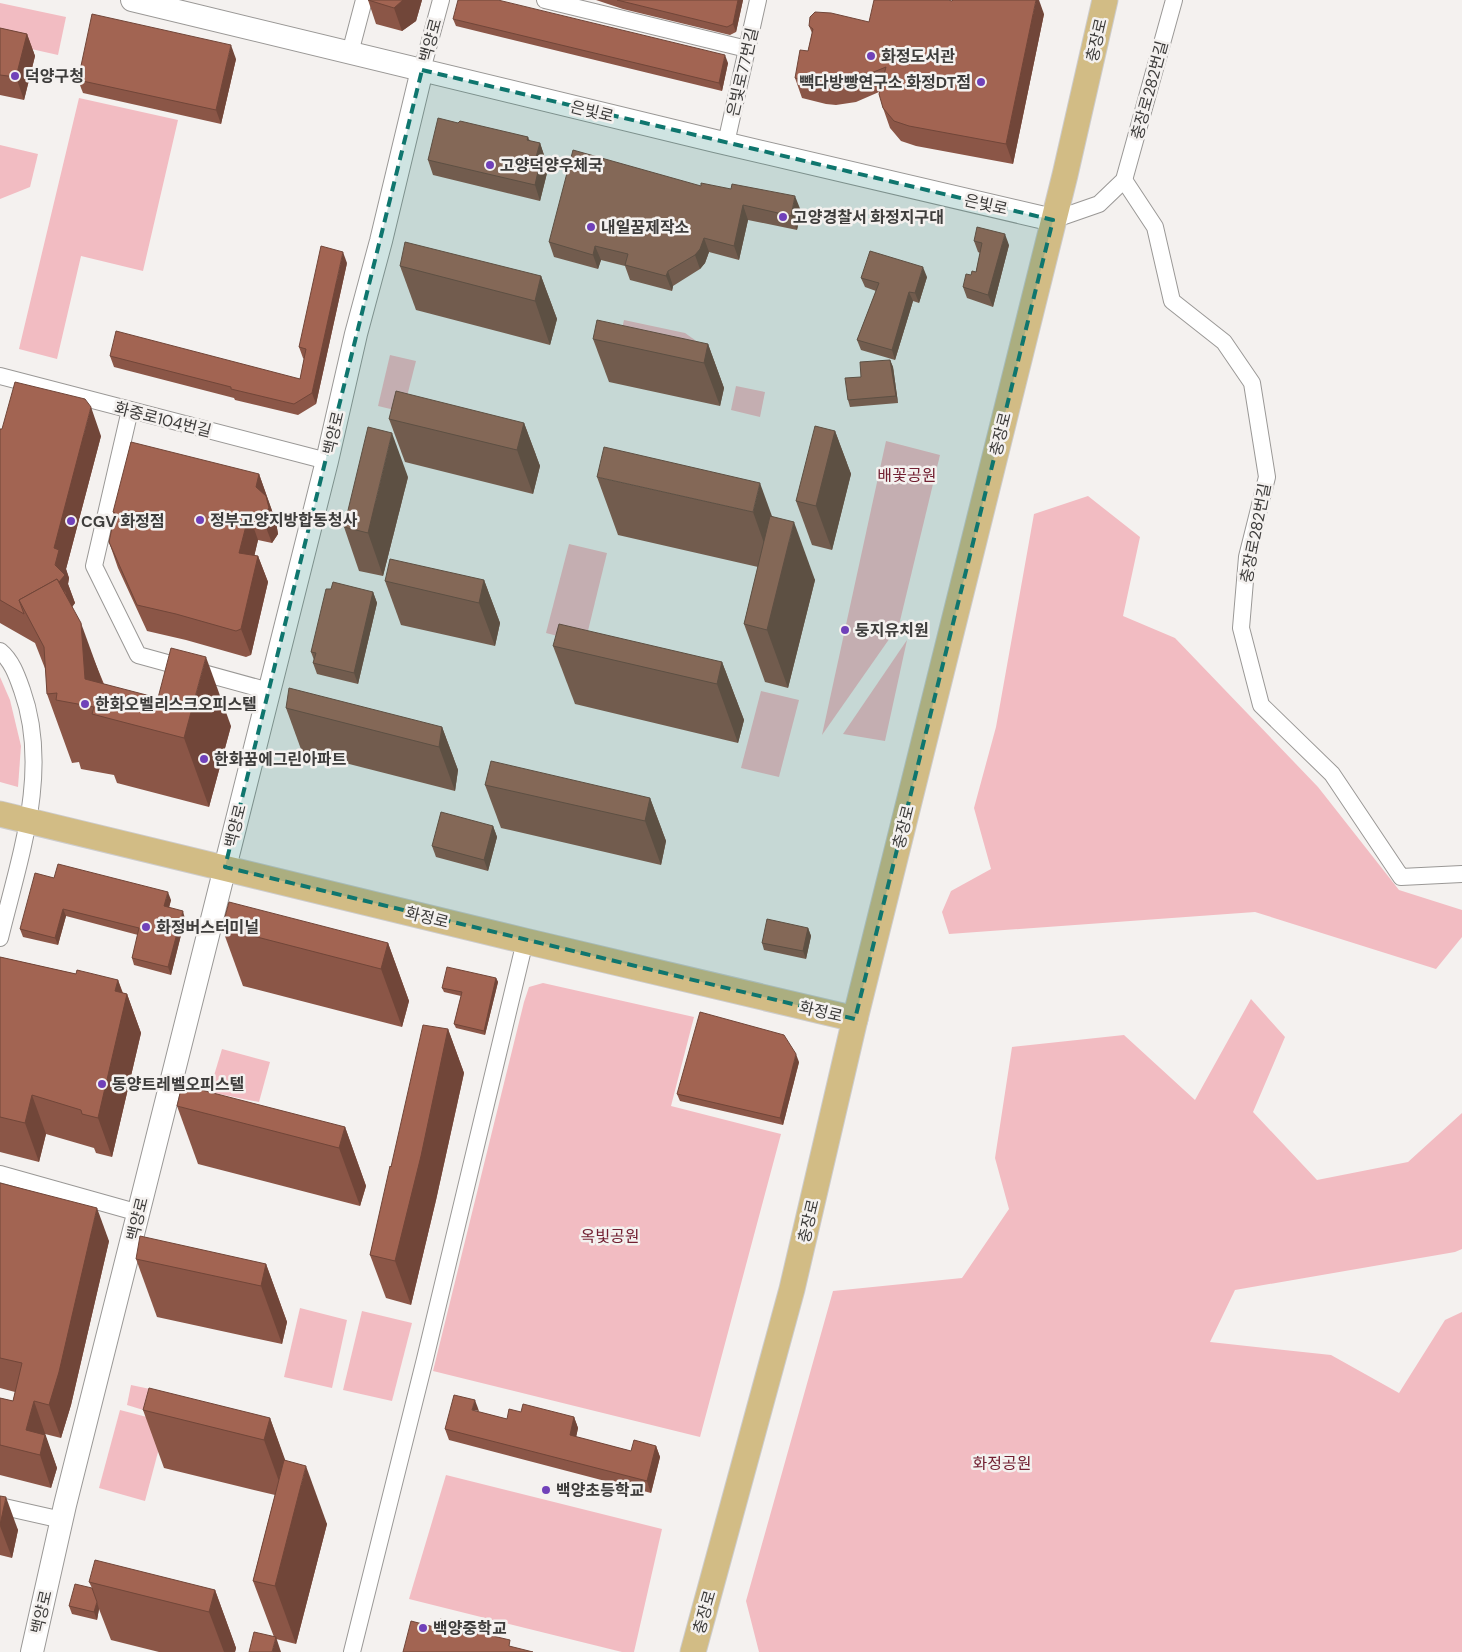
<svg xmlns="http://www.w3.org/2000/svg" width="1462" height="1652" font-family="'DM Sans','Noto Sans KR',sans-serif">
  <rect width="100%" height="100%" fill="#f4f1ef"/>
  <g fill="#f2bcc2">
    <path d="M0,3l66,14 -8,38 -58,-13z"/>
    <path d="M79,98l99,22 -35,151 -62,-15 -24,103 -38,-10z"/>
    <path d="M0,145l38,9 -8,33 -30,12z"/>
    <path d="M624,320l61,13 24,17 -91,-4z"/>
    <path d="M390,355l26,6 -13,51 -25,-6z"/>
    <path d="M736,386l29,6 -5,25 -29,-7z"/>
    <path d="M886,441l54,14 -41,170 -77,110z"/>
    <path d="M1088,496l52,41 -17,79 52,22 143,149 81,103 63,20v27l-26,32 -181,-57 -306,22 -7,-22 9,-21 40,-22 -17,-61 22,-81 38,-213z"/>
    <path d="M569,544l38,9 -22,90 -39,-10z"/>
    <path d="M907,640l-22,101 -42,-7z"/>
    <path d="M0,677l10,23 11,46 -3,41 -18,-5z"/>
    <path d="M761,691l38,9 -20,77 -38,-9z"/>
    <path d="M543,983l151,34 -23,89 110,28 -81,303 -267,-66 91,-369 5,-15z"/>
    <path d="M1251,999l34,38 -32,75 64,68 91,-18 54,-49v136l-7,3 -220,38 -25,52 121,13 68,38 46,-73 17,-8v340h-703l-13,-51 87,-310 129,-13 47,-69 -14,-51 17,-111 112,-12 71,65z"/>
    <path d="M222,1049l48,13 -11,40 -50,-10z"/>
    <path d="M300,1308l47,12 -15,68 -48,-11z"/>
    <path d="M362,1311l50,12 -20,78 -49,-11z"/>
    <path d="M131,1385l38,8 -6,23 -36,-11z"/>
    <path d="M120,1410l46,12 -21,79 -46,-13z"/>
    <path d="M446,1475l216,54 -28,123h-12l-213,-53z"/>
  </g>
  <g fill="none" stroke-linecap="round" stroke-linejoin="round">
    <defs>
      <g id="street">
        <path d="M545,0l202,49"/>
        <path d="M350,53l14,-53"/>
        <path d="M422,70l19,-70"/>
        <path d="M726,143l32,-143"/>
        <path d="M1124,180l31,47 17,74 52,41 28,41 15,94 -20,80 -6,71 20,77 71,69 69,103 61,-3"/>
        <path d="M1053,220l46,-16 25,-24 50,-180"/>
        <path d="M0,376l327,85"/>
        <path d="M130,410l-36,156 44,89 131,36"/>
        <path d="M0,651c12,10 17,25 22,39 29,81 -3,169 -22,248"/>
        <path d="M0,1174l139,39"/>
        <path d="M0,1506l62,14"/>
        <path d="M352,1652l73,-293 100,-418"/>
      </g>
      <g id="secondary">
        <path d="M132,0l583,141 338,79"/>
        <path d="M32,1652l33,-147 262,-1044 29,-127 25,-93 41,-171"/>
      </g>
      <g id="primary">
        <path d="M0,814l525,127 330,78"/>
        <path d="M693,1652l99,-363 63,-270 210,-844 40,-175"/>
      </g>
    </defs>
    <use href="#street" stroke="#9a9896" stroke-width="18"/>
    <use href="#secondary" stroke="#9a9896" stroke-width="24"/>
    <use href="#primary" stroke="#cdcccc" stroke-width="27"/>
    <use href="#street" stroke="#fff" stroke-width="16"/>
    <use href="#secondary" stroke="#fff" stroke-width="22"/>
    <use href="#primary" stroke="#d2bc85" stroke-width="25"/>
  </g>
  <g fill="#8b5647">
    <path d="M368,0h54l-6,21 -14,10 -26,-7z"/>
    <path d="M596,0h147l-7,32 -6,3 -107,-26z"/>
    <path d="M1044,14l-31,150 -97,-18 -15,-5 -11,-13 -7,-20 -4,-16 -23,10 -20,3 -10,-1 -24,-6 -7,-20 13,-27 4,-18 -3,-7 60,-4z"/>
    <path d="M453,19l275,44 -6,28 -266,-65z"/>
    <path d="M0,28l27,6 8,22 -11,44 -24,-5z"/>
    <path d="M236,59l-15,65 -138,-31 -5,-13z"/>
    <path d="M458,123l70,14 2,4 10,2 5,15 -1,7 3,8 -7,28 -107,-26 -5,-15z"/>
    <path d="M701,186l100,25 -4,19 -49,-10 -9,40 -30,-8 -4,11 -5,6 -27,17 -1,5 -42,-11 -5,-14 -24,-6 -3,9 -44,-12 -5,-15z"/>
    <path d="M974,241l35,4 -16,62 -26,-9 -4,-11 13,-15 4,-19 -2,-1z"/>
    <path d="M347,263l-31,141 -18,11 -63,-15 -1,-2 -120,-31 -4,-11 190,23 4,-20 -1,-1 -4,-11z"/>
    <path d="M400,266l141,10 16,43 -7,26 -134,-35z"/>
    <path d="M927,277l-8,26 -6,-2 -18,59 -34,-10 -4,-10 19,-49 -11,-4 -4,-9z"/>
    <path d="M593,339l115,5 16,44 -4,18 -111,-24z"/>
    <path d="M890,360l3,7 5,36 -48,4 -2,-7z"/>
    <path d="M389,419l135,4 16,43 -7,28 -128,-32z"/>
    <path d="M0,429l101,7 -35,133 3,9 -1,6 7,19 -3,4 32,77 127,42 -22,81 -92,-24 -3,-8 -33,-6 -2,-7 -7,1 -25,-69 -1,-23 -11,-28 -35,-20z"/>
    <path d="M835,431l16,43 -19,76 -20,-5 -16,-44z"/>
    <path d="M259,474l17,48 2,12 -6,9 -14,-3 -4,16h4l10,26 -17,73 -5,2 -60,-17 -39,-9 -29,-63 -9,-26 5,-26 -1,-4z"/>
    <path d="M408,477l-25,99 -24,-5 -15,-44z"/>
    <path d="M597,477l175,39 43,64 -27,108 -23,-6 -21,-58 14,-57 -140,-32z"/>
    <path d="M484,580l16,43 -5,23 -94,-21 -16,-44z"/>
    <path d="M331,589l42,3 4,11 -19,81 -41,-10 -4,-11 1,-3 -3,-8z"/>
    <path d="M553,646l169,16 22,58 -6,23 -163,-39z"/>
    <path d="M286,708l156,19 16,43 -3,21 -153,-39z"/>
    <path d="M485,785l165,13 16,43 -5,24 -160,-37z"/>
    <path d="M493,826l4,11 -9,34 -52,-14 -4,-11z"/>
    <path d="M54,878l117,22 -2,8 16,11 -14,56 -37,-10 -2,-7 6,-23 -72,-19 -8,29 -35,-8 -3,-8z"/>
    <path d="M222,928l166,15 21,58 -7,26 -159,-41z"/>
    <path d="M808,928l3,8 -5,23 -42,-9 -2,-7z"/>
    <path d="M0,957l76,17 42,6 5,13 4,1 14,39 -29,124 -16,-4 -2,-5 -48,-14 -7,28 -39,-10z"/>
    <path d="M496,978l2,4 -13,53 -29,-7 -2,-4 7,-28 -17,-4 -2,-4z"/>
    <path d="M448,1029l16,44 -28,127 -25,105 -25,-7 -16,-43 21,-88z"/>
    <path d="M799,1062l-16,63 -103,-24 -3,-7z"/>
    <path d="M177,1106l168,21 21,59 -6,20 -162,-42z"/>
    <path d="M0,1183l109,58 -38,164 -10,33 -16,-4v1l12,33 -6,20 -51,-13v-77l13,3 2,-9 -15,-4z"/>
    <path d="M136,1259l130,5 21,58 -5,22 -125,-27z"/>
    <path d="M143,1410l127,8 15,43 42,63 -31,120 -20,-5 -2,-2 -21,-56 22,-86 -111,-27z"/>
    <path d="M479,1412l28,7 14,-7 53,5 4,11 -2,9 55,14 25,-5 4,11 -9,36 -202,-53 -4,-11z"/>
    <path d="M0,1496l18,34 -6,28 -12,-3z"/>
    <path d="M89,1582l126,8 21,58 -1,4h-76l-48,-12 -12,-31 -2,11 -25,-6 -3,-8 23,-18z"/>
  </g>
  <g fill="#714639">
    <path d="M403,0h19l-6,21 -14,10 -8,-23z"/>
    <path d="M738,0h5l-7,32 -3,-8z"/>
    <path d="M1036,0h3l5,14 -31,150 -7,-20z"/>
    <path d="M27,34l8,22 -11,44 -8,-23z"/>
    <path d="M231,45l5,14 -15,65 -5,-14z"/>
    <path d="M725,55l3,8 -6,28 -3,-8z"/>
    <path d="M540,143l5,15 -1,7 3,8 -7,28 -5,-16 1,-28z"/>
    <path d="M795,196l6,15 -4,19 -6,-14z"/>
    <path d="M743,205l5,15 -9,40 -5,-14z"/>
    <path d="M1005,234l4,11 -16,62 -5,-12z"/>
    <path d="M704,238l5,14 -4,11 -5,6 -5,-14z"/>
    <path d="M595,246l6,14 -3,9 -5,-14z"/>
    <path d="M343,252l4,11 -31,141 -4,-11z"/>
    <path d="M923,267l4,10 -8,26 -4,-10z"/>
    <path d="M668,271l5,15 -1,5 -6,-15z"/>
    <path d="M541,276l16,43 -7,26 -15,-44z"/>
    <path d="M909,292l4,9 -18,59 -3,-10z"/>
    <path d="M708,344l16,44 -4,18 -16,-43z"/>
    <path d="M890,360l3,7 5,36 -2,-7z"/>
    <path d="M91,407l10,29 -35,133 3,9 -1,6 7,19 -3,4 -14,-25 -4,-34z"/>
    <path d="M524,423l16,43 -7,28 -16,-44z"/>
    <path d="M835,431l16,43 -19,76 -16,-44z"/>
    <path d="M392,433l16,44 -25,99 -15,-43z"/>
    <path d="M259,474l17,48 2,12 -6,9 -10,-26 -6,-30z"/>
    <path d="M760,483l21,58 -7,30 -21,-59z"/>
    <path d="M249,514l9,26 -9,39 -10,-26z"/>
    <path d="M794,522l21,58 -27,108 -21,-58z"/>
    <path d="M258,556l10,26 -17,73 -10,-26z"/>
    <path d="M484,580l16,43 -5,23 -16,-43z"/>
    <path d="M373,592l4,11 -19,81 -4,-11z"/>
    <path d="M81,623l25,69 -21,-13z"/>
    <path d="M206,657l25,69 -22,81 -25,-69z"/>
    <path d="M722,662l22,58 -6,23 -21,-59z"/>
    <path d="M442,727l16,43 -3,21 -16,-44z"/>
    <path d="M650,798l16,43 -5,24 -16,-44z"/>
    <path d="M493,826l4,11 -9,34 -4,-11z"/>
    <path d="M168,892l3,8 -4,14 -3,-8z"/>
    <path d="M63,909l3,7 -8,29 -3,-7z"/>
    <path d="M183,911l2,8 -14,56 -3,-8z"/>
    <path d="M808,928l3,8 -5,23 -3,-8z"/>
    <path d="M388,943l21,58 -7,26 -21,-58z"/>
    <path d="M496,978l2,4 -13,53 -1,-4z"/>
    <path d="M118,980l7,21 2,-7 14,39 -29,124 -14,-39 17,-127z"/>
    <path d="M448,1029l16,44 -28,127 -25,105 -16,-44z"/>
    <path d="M796,1054l3,8 -16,63 -3,-7z"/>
    <path d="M32,1095l14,39 -7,28 -14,-39z"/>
    <path d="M345,1127l21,59 -6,20 -21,-58z"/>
    <path d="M97,1208l12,33 -38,164 -10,33 -12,-33z"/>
    <path d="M266,1264l21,58 -5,22 -21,-58z"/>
    <path d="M475,1400l4,11 -7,-1z"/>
    <path d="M34,1401l23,67 -6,20 -11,-33 -14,-25z"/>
    <path d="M574,1417l4,11 -4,19 -4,-12z"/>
    <path d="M270,1418l21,58 -6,22 -21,-58z"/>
    <path d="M656,1446l4,11 -9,36 -4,-12z"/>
    <path d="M306,1466l21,58 -31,120 -21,-58z"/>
    <path d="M6,1497l12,33 -6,28 -12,-32z"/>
    <path d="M215,1590l21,58 -1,4h-11l-15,-40z"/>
    <path d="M97,1602l2,7 -2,11 -3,-8z"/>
    <path d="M276,1637l5,15h-9z"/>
  </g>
  <g fill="#a26452" stroke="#714639">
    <path d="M368,0h35l-9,8z"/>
    <path d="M458,0h40l227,55 -6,28 -266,-64z"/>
    <path d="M617,0h121l-5,24 -6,3z"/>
    <path d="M874,0h74l4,1 1,-1h83l-30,144 -97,-18 -15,-5 -11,-13 -4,-14 7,-27 -37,15 -20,3 -10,-1 -24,-6 5,-28 8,1 5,-22 -4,-3 1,-9 5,-5 16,1 38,9z"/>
    <path d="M92,14l139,31 -15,65 -138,-30z"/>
    <path d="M0,28l27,6 -11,43 -16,-2z"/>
    <path d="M438,118l20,5 2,-2 68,16 -1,3 13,3 -4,14 5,1 -6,27 -107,-25z"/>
    <path d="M573,150l128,36v-3l30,6 1,-5 63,12 -4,20 -48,-11 -9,41 -30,-8 -4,11 -5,6 -27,16 -2,5 -41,-11 3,-11 -33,-8 -2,9 -44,-13z"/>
    <path d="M977,227l28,7 -17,61 -25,-8 3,-13 5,1 1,-4 4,1 6,-29 -8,-2z"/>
    <path d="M405,242l136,34 -6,25 -135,-35z"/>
    <path d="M321,246l22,6 -31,141 -18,11 -63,-15v-2l-121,-31 6,-25 184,48 6,-30 -7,-2z"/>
    <path d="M870,251l53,16 -8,26 -6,-1 -17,58 -35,-10 22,-57 -18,-5z"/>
    <path d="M597,320l111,24 -4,19 -111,-24z"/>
    <path d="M890,360l6,36 -48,4 -3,-22 16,-1 -1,-15z"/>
    <path d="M15,382l70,17 6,8 -37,141 5,2 -4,15 10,10 -6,7 -2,-3 -38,21 5,14 -24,-14v-171h2z"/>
    <path d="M396,391l128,32 -7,27 -128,-31z"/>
    <path d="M815,426l20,5 -19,75 -20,-5z"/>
    <path d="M368,427l24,6 -24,100 -24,-6z"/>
    <path d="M131,442l128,32 -3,13 10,9 3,12 -7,9 -13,-3 -10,39 19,3 -17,73 -5,2 -60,-17 -39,-9 -28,-63 6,-29 -2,-1z"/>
    <path d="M604,447l156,36 -7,29 -156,-35z"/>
    <path d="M770,516l24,6 -27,108 -23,-6z"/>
    <path d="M390,559l94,21 -5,23 -94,-22z"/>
    <path d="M57,579l24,44 4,56 73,19 13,-50 35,9 -22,81 -92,-24 2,-7 -38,-7 1,-7 -10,1 -3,-47 -25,-47z"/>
    <path d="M333,582l40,10 -19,81 -41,-10 3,-10 -5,-1 15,-63h5z"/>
    <path d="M61,586l6,8 -1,1z"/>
    <path d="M559,624l163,38 -5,22 -164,-38z"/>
    <path d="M289,688l153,39 -3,20 -153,-39z"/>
    <path d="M491,761l159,37 -5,23 -160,-36z"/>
    <path d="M441,812l52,14 -9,34 -52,-14z"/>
    <path d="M58,864l110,28 -4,14 19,5 -15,56 -36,-9 7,-30 -76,-19 -8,29 -35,-9 15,-56 19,5z"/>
    <path d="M229,902l159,41 -7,26 -159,-41z"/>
    <path d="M767,919l41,9 -5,23 -41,-8z"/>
    <path d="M0,957l76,17 1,-4 41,10 -3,11 12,3 -29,124 -16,-4 -1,-4 -49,-15 -7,28 -25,-6z"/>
    <path d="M447,967l49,11 -12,53 -30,-7 8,-32 -20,-4z"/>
    <path d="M700,1012l84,23 12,19 -16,64 -103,-24z"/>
    <path d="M423,1025l25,4 -27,127 -26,105 -25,-6 20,-89 1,1z"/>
    <path d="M182,1085l163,42 -6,21 -162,-42z"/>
    <path d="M0,1183l97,25 -38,164 -10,33 -15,-4 -8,29 19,5 -5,20 -40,-10v-47l13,3 9,-38 -22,-5z"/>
    <path d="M140,1236l126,28 -5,22 -125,-27z"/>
    <path d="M149,1388l121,30 -6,22 -121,-30z"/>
    <path d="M454,1395l21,5 -3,10 35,9 2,-10 12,3 2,-8 51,13 -4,18 61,16 3,-11 22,6 -9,35 -202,-52z"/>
    <path d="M284,1460l22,6 -31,120 -22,-5z"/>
    <path d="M0,1496l6,1 -6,28z"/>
    <path d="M95,1560l120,30 -6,22 -120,-30z"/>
    <path d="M75,1584l17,4 5,14 -3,10 -25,-6z"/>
    <path d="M440,1619l41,10 -1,4 30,7 -1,6 24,6h-130l8,-31 27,7z"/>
    <path d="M254,1632l22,5 -4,15h-23z"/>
  </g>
  <path fill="#0f766e" fill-opacity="0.2" stroke="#0f766e" stroke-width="4" stroke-dasharray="10 6" stroke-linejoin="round" d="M422,70l631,150 -198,799 -630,-152z"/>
  <g fill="#7041b9" stroke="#f4f1ef" stroke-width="2">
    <circle cx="871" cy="56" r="5"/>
    <circle cx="15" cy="76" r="5"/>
    <circle cx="981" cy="82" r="5"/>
    <circle cx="490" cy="165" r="5"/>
    <circle cx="783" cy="217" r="5"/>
    <circle cx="591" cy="227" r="5"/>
    <circle cx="200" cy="520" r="5"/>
    <circle cx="71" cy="521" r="5"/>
    <circle cx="845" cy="630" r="5"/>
    <circle cx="85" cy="704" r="5"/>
    <circle cx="204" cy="759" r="5"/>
    <circle cx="146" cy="927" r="5"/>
    <circle cx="102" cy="1084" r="5"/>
    <circle cx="546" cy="1490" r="5"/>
    <circle cx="423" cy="1628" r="5"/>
  </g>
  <g text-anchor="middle" stroke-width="5" stroke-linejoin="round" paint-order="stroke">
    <g font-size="16" fill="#3d3c3b" stroke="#f4f1ef">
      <text transform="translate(430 40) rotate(-75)" y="6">백양로</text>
      <text transform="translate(1096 40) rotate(-77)" y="6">충장로</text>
      <text transform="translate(742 72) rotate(-77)" y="6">은빛로77번길</text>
      <text transform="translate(1149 90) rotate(-75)" y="6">충장로282번길</text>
      <text transform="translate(592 111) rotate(14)" y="6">은빛로</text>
      <text transform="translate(986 204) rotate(13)" y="6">은빛로</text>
      <text transform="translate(163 419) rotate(14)" y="6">화중로104번길</text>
      <text transform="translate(333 433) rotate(-77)" y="6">백양로</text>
      <text transform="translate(1000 434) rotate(-76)" y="6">충장로</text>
      <text transform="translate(1255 533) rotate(-79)" y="6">충장로282번길</text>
      <text transform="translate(235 826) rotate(-76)" y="6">백양로</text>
      <text transform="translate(903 827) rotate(-76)" y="6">충장로</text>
      <text transform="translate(427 917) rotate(14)" y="6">화정로</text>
      <text transform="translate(821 1011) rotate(13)" y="6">화정로</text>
      <text transform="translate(137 1219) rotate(-76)" y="6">백양로</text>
      <text transform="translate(808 1221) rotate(-77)" y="6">충장로</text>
      <text transform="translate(41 1612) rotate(-77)" y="6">백양로</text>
      <text transform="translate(704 1612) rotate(-74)" y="6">충장로</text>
    </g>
    <g font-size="16" font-weight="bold" fill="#3d3c3b" stroke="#f4f1ef" text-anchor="start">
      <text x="881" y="62">화정도서관</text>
      <text x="25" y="82">덕양구청</text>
      <text x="971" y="88" text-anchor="end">빽다방빵연구소 화정DT점</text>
      <text x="500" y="171">고양덕양우체국</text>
      <text x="793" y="223">고양경찰서 화정지구대</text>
      <text x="601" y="233">내일꿈제작소</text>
      <text x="210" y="526">정부고양지방합동청사</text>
      <text x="81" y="527">CGV 화정점</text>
      <text x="855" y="636">둥지유치원</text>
      <text x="95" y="710">한화오벨리스크오피스텔</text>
      <text x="214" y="765">한화꿈에그린아파트</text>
      <text x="156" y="933">화정버스터미널</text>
      <text x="112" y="1090">동양트레벨오피스텔</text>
      <text x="556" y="1496">백양초등학교</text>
      <text x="433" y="1634">백양중학교</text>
    </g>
    <g font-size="16" fill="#722032" stroke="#f4f1ef">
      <text x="907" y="481">배꽃공원</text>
      <text x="610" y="1242">옥빛공원</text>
      <text x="1002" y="1469">화정공원</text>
    </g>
  </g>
</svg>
